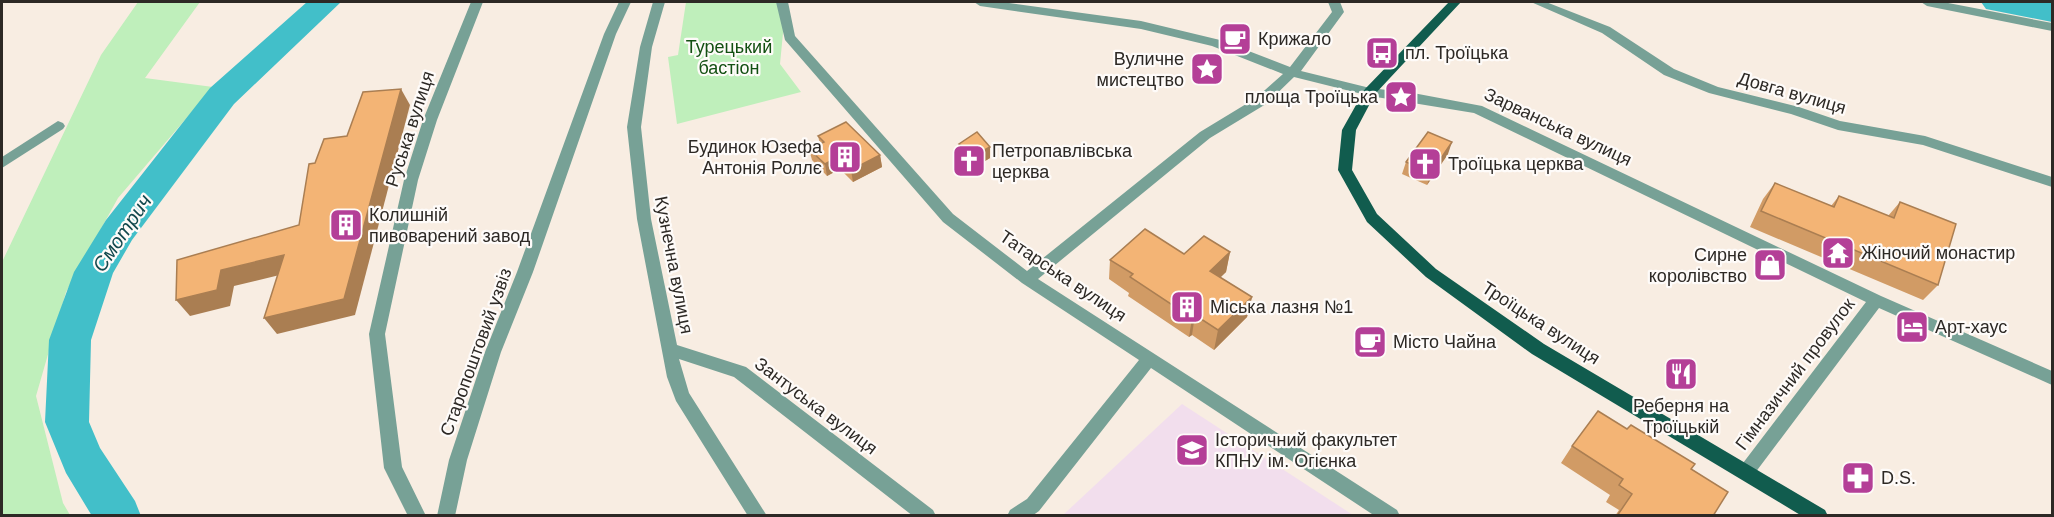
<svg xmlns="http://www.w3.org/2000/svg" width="2054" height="517" font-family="Arial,sans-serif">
  <rect width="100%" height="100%" fill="#f8ede2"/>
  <path fill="#f2deed" d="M1182,404l171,111h-290z"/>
  <g fill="#bfefbb">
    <path d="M138,2h62l-55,76 68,9 -95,111 -52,94 -30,104 27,107 7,12h-68v-253l99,-207z"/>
    <path d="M686,2h100l-6,62 21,28 -124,32 -9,-67 10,-2z"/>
  </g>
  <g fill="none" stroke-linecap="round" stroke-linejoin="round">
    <g fill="#42bfc9" fill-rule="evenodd">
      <path d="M307,2h34l-107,102 -102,136 -19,33 -22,67 -2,82 11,26 35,53 6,15h-49l-26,-43 -21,-51 4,-82 25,-68 32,-52 104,-132z"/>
      <path d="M1981,2h71v20l-66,-13z"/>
    </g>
    <g fill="#77a196" fill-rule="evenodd">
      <path d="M471,2h12l-46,118 -19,60 -33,154 17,133 24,49h-18l-24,-48 -15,-134 35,-154 19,-60z"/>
      <path d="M619,2h12l-15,32 -83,238 -32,80 -34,108 -12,56h-18l12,-56 36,-108 32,-80 87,-238z"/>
      <path d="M653,2h12l-13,45 -11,80 10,92 26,126 69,22 187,143 3,6h-23l-179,-139 -55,-18 10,34 78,123h-19l-72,-115 -9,-24 -30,-158 -10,-92 13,-80z"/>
      <path d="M776,2h12l7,34 158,178 74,57 173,-139 56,-34 27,-24 -71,-28 -71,-17 -161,-23 -6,-4h28l139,19 79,19 70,27 42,-55 -4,-10h12l4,10 -43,59 69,17 43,5 69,13 399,190 171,75v14l-173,-77 -127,169 -6,3 -6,-3 -3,-5 3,-5 126,-165 -392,-189 -104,-17 -76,-19 -28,27 -56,34 -172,141 359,231 3,6h-25l-224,-148 -112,143 -7,5h-25l3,-6 17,-11 112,-139 -117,-77 -79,-61 -158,-182z"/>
      <path d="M1531,2h15l64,25 64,42 44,18 81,20 41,14 85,15 127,41v10l-129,-42 -85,-15 -47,-16 -82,-21 -45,-18 -62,-42z"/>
      <path d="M1921,2h22l109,21v8l-125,-25z"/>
      <path d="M58,121l5,2 2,3 -2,3 -61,39v-11z"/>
    </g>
    <path fill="#115c4e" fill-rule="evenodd" d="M1449,2h12l-86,92 -19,36 -4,40 25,44 59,55 108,75 281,166 3,6h-26l-270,-162 -106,-77 -59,-55 -29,-52 4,-40 23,-41z"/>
  </g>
  <g fill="#d19b65">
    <path d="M818,136l62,19 2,12 -29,15 -13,-13 -13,7 -15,-16 -3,-11 11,-5z"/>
    <path d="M959,144l31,14 -15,9 -15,-12z"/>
    <path d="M1448,154l-21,31 -25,-11 4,-12z"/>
    <path d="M1775,183l56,23 8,-10 49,20 12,-14 38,83 -15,15 -173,-73 13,-28z"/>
    <path d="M1230,252l-4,20 -6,5 32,20 -5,20 -33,33 -22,-15 -3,2 -61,-41 1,-3 -20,-14 1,-19 74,-6z"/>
    <path d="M1572,446l119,23 22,47h-98l4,-6 -13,-8 4,-7 -49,-32z"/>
  </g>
  <g fill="#aa7e52">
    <path d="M401,89l9,16 -55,210 -78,19 -13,-16z"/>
    <path d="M1452,142l-4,12 -21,31 4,-12z"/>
    <path d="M990,147v11l-15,9v-12z"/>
    <path d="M880,155l2,12 -29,15 -2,-12z"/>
    <path d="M838,157l2,12 -13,7 -2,-12z"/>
    <path d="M1230,252l-4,20 -19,19 3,-20z"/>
    <path d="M284,255l12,16 -62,15 -4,20 -40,10 -14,-16 45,-30z"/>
    <path d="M1252,297l-5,20 -33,33 4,-20z"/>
    <path d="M1195,315l-3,20 -3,2 3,-19z"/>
  </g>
  <g fill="#f3b475" stroke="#aa7e52" stroke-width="1.5">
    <path d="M401,89l-57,210 -80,19 20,-63 -63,15 -4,20 -41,10 1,-40 122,-35 10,-61 6,-1 9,-24 23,-3 16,-44z"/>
    <path d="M846,122l34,33 -29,15 -13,-13 -13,7 -16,-15 15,-7 -6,-6z"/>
    <path d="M977,132l13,15 -15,8 -16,-11z"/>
    <path d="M1428,132l24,10 -21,31 -25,-11z"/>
    <path d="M1775,183l59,24 5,-11 55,22 6,-16 56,22 -18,61 -177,-74z"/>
    <path d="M1145,229l39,25 20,-18 26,16 -20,19 42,26 -34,33 -23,-15 -3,3 -62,-41 3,-3 -23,-14z"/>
    <path d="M1598,411l29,18 4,-4 64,39 -4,5 37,23 -15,24h-96l15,-22 -13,-9 4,-6 -51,-33z"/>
  </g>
  <defs>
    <symbol id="cafe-square" viewBox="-11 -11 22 22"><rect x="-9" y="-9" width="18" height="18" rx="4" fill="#b43f97" stroke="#fefbf9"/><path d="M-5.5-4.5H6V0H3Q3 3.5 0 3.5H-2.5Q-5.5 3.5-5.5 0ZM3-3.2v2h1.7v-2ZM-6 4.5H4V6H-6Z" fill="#fff"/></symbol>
    <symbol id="bus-square" viewBox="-11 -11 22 22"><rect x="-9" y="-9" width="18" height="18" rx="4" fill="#b43f97" stroke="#fefbf9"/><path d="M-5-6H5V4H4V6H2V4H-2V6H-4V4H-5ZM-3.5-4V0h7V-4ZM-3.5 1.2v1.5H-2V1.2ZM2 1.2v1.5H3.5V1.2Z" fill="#fff"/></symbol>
    <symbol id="sight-square" viewBox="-11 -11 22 22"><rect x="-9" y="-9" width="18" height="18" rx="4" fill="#b43f97" stroke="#fefbf9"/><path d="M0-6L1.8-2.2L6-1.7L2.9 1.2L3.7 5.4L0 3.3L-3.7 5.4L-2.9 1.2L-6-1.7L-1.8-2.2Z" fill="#fff"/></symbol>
    <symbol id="building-square" viewBox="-11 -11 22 22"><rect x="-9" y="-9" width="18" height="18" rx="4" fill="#b43f97" stroke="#fefbf9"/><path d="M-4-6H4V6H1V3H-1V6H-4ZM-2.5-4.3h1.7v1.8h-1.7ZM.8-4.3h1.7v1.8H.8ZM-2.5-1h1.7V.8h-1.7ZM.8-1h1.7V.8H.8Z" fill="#fff"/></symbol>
    <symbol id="church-square" viewBox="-11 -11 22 22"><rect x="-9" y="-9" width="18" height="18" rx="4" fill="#b43f97" stroke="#fefbf9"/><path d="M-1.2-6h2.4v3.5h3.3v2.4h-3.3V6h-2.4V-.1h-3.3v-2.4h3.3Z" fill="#fff"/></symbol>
    <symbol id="temple-square" viewBox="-11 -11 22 22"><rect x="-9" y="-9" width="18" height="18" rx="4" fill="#b43f97" stroke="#fefbf9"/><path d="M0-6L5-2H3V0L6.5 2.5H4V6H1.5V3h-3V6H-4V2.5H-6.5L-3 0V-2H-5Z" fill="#fff"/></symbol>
    <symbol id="shop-square" viewBox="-11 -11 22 22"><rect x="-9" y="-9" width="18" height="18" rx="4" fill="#b43f97" stroke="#fefbf9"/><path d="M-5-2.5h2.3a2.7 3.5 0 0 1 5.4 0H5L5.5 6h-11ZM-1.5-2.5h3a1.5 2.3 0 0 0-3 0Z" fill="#fff"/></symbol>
    <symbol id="hotel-square" viewBox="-11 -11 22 22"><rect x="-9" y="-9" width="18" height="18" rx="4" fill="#b43f97" stroke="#fefbf9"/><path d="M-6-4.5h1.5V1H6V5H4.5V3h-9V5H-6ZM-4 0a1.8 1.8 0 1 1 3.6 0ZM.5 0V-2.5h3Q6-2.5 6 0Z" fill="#fff"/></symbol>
    <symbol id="restaurant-square" viewBox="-11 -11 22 22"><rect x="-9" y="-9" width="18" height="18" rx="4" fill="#b43f97" stroke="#fefbf9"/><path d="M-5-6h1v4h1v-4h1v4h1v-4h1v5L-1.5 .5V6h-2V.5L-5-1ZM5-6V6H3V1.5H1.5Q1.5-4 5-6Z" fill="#fff"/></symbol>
    <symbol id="university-square" viewBox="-11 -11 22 22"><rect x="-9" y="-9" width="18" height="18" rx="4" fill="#b43f97" stroke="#fefbf9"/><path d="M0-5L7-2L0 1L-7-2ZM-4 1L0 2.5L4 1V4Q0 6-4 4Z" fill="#fff"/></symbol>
    <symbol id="pharmacy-square" viewBox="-11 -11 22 22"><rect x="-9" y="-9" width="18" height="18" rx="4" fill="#b43f97" stroke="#fefbf9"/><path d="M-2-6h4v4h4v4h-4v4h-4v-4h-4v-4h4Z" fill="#fff"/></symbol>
  </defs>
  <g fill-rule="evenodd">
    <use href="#cafe-square" x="1216" y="20" width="38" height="38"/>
    <use href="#bus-square" x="1363" y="34" width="38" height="38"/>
    <use href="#sight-square" x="1188" y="50" width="38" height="38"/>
    <use href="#sight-square" x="1382" y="78" width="38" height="38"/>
    <use href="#building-square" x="826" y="138" width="38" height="38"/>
    <use href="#church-square" x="950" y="142" width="38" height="38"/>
    <use href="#church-square" x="1406" y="145" width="38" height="38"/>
    <use href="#building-square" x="327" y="206" width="38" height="38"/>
    <use href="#temple-square" x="1819" y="234" width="38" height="38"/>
    <use href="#shop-square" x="1751" y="246" width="38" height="38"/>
    <use href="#building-square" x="1168" y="288" width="38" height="38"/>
    <use href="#hotel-square" x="1893" y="308" width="38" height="38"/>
    <use href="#cafe-square" x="1351" y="323" width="38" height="38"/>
    <use href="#restaurant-square" x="1662" y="355" width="38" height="38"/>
    <use href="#university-square" x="1173" y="431" width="38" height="38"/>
    <use href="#pharmacy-square" x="1839" y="459" width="38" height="38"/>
  </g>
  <g text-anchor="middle" stroke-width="4.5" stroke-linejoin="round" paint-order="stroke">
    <g font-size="18" fill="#2d2925" stroke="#fefbf9" text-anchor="start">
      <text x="1258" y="45">Крижало</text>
      <text x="1405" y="59">пл. Троїцька</text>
      <text x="1184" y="65" text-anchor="end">Вуличне<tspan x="1184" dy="21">мистецтво</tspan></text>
      <text x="1378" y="103" text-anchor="end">площа Троїцька</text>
      <text x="822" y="153" text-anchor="end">Будинок Юзефа<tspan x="822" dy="21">Антонія Роллє</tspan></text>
      <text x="992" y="157">Петропавлівська<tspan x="992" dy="21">церква</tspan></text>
      <text x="1448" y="170">Троїцька церква</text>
      <text x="369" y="221">Колишній<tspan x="369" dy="21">пивоварений завод</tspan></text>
      <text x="1861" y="259">Жіночий монастир</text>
      <text x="1747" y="261" text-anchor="end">Сирне<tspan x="1747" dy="21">королівство</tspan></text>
      <text x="1210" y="313">Міська лазня №1</text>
      <text x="1935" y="333">Арт-хаус</text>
      <text x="1393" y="348">Місто Чайна</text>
      <text x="1681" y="412" text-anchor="middle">Реберня на<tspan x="1681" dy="21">Троїцькій</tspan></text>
      <text x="1215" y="446">Історичний факультет<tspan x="1215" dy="21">КПНУ ім. Огієнка</tspan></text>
      <text x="1881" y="484">D.S.</text>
    </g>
    <g font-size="18" fill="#135012" stroke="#fefbf9">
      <text x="729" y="53">Турецький<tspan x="729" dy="21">бастіон</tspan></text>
    </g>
    <g font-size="18" fill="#2d2925" stroke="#fefbf9">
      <text transform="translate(1792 93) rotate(16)" y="6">Довга вулиця</text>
      <text transform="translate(1558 127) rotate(25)" y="6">Зарванська вулиця</text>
      <text transform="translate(410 129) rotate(-72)" y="6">Руська вулиця</text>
      <text transform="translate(674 265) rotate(79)" y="6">Кузнечна вулиця</text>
      <text transform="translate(1063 276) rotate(34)" y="6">Татарська вулиця</text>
      <text transform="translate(1541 323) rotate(33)" y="6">Троїцька вулиця</text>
      <text transform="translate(476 352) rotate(-70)" y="6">Старопоштовий узвіз</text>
      <text transform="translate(1795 374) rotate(-53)" y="6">Гімназичний провулок</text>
      <text transform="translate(816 406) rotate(37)" y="6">Зантуська вулиця</text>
    </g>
    <g font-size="20" font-style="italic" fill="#13494e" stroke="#fefbf9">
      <text transform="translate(122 233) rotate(-56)" y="7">Смотрич</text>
    </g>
  </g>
  <rect width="2054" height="517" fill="none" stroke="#2d2925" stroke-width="6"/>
</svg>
